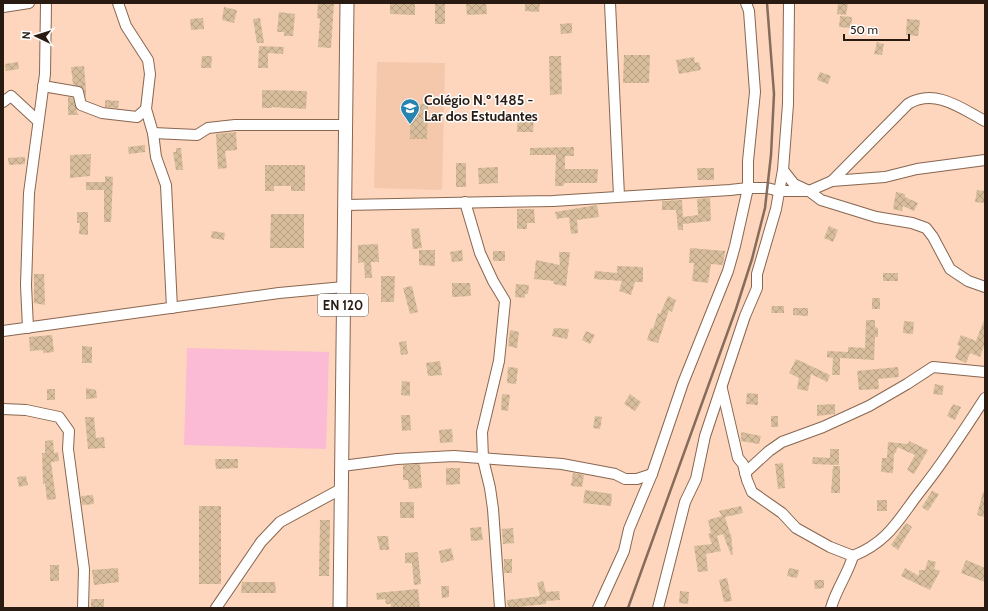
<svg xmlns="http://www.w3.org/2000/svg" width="988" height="611" font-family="Cabin,sans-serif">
  <defs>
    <pattern id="building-cross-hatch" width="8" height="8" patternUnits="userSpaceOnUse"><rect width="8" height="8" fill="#d7bd9b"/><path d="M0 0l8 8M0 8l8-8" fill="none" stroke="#b9a284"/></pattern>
  </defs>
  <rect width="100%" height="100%" fill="#fdd6bd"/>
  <path fill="#f5c8ab" d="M377,62l68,1 -3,127 -68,-2z"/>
  <path fill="#fcbbd4" d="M187,348l142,4 -3,97 -142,-4z"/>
  <g fill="url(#building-cross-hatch)">
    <path d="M318,3h16l-3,45 -13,-1 2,-28 -3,-1z"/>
    <path d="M390,3h25v12l-25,-1z"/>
    <rect x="435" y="3" width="10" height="21"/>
    <path d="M466,3h20l1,11 -20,1z"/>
    <path d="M525,3h15l-1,9 -14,-1z"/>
    <path d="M838,3h10l-2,12 -9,-1z"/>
    <path d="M224,7l13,3 -3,13 -12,-3z"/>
    <path d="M279,12l16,2 -2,22h-9v-4h-7z"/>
    <path d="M840,16l12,1 -1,11 -12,-1z"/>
    <path d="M203,18l1,11 -13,1 -1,-11z"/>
    <path d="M260,18l4,25h-7l-4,-24z"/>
    <path d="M907,19l13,1 -2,16 -12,-1z"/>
    <path d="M572,23v10l-11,1 -1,-10z"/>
    <path d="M877,42l7,2 -2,11 -8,-1z"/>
    <path d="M259,46l25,1 -1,7 -15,-1v15h-10z"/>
    <path d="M624,55h26l-1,28h-26z"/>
    <path d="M202,56h10l-1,12h-10z"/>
    <path d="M549,56h12l1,38 -12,1z"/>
    <path d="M694,57l1,6 4,-1 2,8 -22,4 -3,-14z"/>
    <path d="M18,62l1,7 -13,2 -1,-7z"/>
    <path d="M84,66l2,25v7l-3,-10 -10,-4 -2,-17z"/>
    <path d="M820,72l11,4 -3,8 -11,-4z"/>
    <path d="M262,90l45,1 -1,18 -34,-2v1h-10z"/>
    <path d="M68,97l5,1 5,17h-10z"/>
    <path d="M105,100l14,1 -1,7 -13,-1z"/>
    <path d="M410,104h18l-1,35h-17z"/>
    <path d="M518,114l16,1 -1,17h-16z"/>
    <path d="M236,132l1,18 -12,1 2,17 -9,1 -2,-35z"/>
    <path d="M145,145v7l-16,2 -1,-7z"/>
    <path d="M574,147v9h-9v13h33l-1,14h-32l-2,3h-8l1,-31h-26v-7z"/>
    <path d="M176,148h5l2,22h-7l-3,-18h3z"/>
    <path d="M91,154l-1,22 -20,2v-23z"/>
    <path d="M25,157v7l-16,1 -1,-7z"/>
    <rect x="456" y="163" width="10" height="24"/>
    <path d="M265,165h40v26h-14v-5h-17v5h-9z"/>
    <path d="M498,167v16l-19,1 -1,-16z"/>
    <path d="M697,168h17v12h-16z"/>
    <path d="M105,176l8,1 -2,45h-7v-32h-18v-8h19z"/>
    <path d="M977,190l8,1 -1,12 -9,-1z"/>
    <path d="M896,192l9,2v3l13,6 -4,8 -11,-5 -1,5 -9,-2z"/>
    <path d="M710,198l1,23 -28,3v6h-5l-2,-20h-14v-9l20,-1 1,17 15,-2 -1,-16z"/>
    <path d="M597,205l2,12 -22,3 1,13 -7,1 -2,-17 -12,2 -2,-7z"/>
    <path d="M517,209h17l1,14h-8v6h-10z"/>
    <path d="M77,212h11v23l-9,-1 1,-11h-3z"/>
    <path d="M271,214h33v34h-34z"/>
    <path d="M829,226l9,4 -5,12 -9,-4z"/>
    <path d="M419,228l3,20 -9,1 -2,-20z"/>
    <path d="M212,231l13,2 -1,7 -13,-2z"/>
    <path d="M378,244l1,18h-8l1,16h-7l-1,-16 -6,1v-18z"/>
    <path d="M690,248l35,3 -2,14 -12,-1 -3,19 -16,-2 2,-18h-5z"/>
    <path d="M419,250h16v16l-16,-1z"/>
    <path d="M462,250l1,11 -11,1 -2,-10z"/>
    <rect x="493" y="251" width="12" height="10"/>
    <path d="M559,252h11l-4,34 -13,-2 1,-3 -20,-2 2,-19 24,5z"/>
    <path d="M617,266l26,1v15h-8l-4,13 -12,-4 3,-10 -28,-2 1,-8 22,2z"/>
    <rect x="883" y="273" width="15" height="8"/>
    <path d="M34,274h10l1,31 -11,-2z"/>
    <path d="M381,276h14l-1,26h-13z"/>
    <path d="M452,283h18l1,13 -19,1z"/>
    <path d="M516,284l13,1 -1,9h-3v4l-10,-1z"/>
    <path d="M412,286l6,26 -8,2 -7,-26z"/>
    <path d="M668,296l8,4 -4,12 -3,-2 -11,33 -11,-3 4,-12 2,1 5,-16 2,1z"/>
    <rect x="872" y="298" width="8" height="11"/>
    <path d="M772,306h12v7h-13z"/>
    <path d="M793,308h15v8l-15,-1z"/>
    <path d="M866,320h9v7l3,1v9h-3l-1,23 -34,-2v17h-8l1,-17 -6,-1v-6l21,1v-5l17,1z"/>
    <path d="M984,320l1,23 -5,14 -10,-4 -4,10 -11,-5 5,-12 -3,-1 4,-10 15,6z"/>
    <path d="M904,321l10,1 -1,12 -10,-1z"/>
    <path d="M554,328l15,1 -2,10 -15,-3z"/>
    <path d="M510,330l9,2 -2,16 -9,-2z"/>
    <path d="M586,331l9,4 -5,9 -8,-4z"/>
    <path d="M52,335l2,17 -11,1v-3l-13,1 -1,-14z"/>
    <path d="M406,341l2,13 -7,1 -2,-13z"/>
    <path d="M82,346l10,1v16h-10z"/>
    <path d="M796,359l34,16 -3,7 -16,-8 -3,17 -11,-2 2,-11 -10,-5z"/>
    <path d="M440,361l2,14 -14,1 -2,-13z"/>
    <path d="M508,367l10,1 -2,16 -9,-1z"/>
    <path d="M898,367l1,10 -21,2 1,10 -20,1 -2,-19z"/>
    <path d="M402,381l8,1v14l-9,-1z"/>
    <path d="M935,384l9,2 -2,9 -9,-1z"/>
    <path d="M86,388l10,2 1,8 -11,1z"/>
    <rect x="47" y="389" width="8" height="11"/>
    <path d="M747,393l11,1v11l-12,-1z"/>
    <path d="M502,394l8,1 -2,16 -7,-1z"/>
    <path d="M630,394l11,8 -6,9 -11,-7z"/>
    <path d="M835,404v10l-18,2v-11z"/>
    <path d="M953,404l8,3 -6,13 -8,-4z"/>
    <path d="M401,415h9l1,15 -9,1z"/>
    <path d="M595,416l7,1 -2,12 -7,-1z"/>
    <rect x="771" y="416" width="7" height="11"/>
    <path d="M85,417h9l2,21 8,-1 1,11 -17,1z"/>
    <path d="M452,429l1,13 -13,1 -1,-13z"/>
    <path d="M741,432l20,4 -2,8 -18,-3z"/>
    <path d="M53,440l1,13 4,-1 1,9 -8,1 5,37 -9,1 -2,-17 -2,1 -1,-31h3v-12z"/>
    <path d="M909,441l19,9 -14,24 -7,-4 8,-15 -18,-8 -1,6h-2l-1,20 -12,-1 1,-14h5l1,-16 20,2z"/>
    <path d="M830,449h9v16l-27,-1 1,-7 17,1z"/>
    <path d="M215,459h23v9l-22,1z"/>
    <path d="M783,463l2,25 -7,1 -3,-25z"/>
    <path d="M420,464l2,24 -13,1 -1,-9h-5v-15z"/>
    <path d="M833,466h7v27h-9z"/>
    <path d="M446,468h14v16l-14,1z"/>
    <path d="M573,473l11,2 -2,12 -11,-1z"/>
    <path d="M26,476l2,9 -9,2 -2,-10z"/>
    <path d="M585,490l27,4 -1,12 -28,-3z"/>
    <path d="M932,491l7,3 -11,17 -6,-4z"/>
    <path d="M983,492h2l-1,25 -7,-2z"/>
    <path d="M93,495l1,9 -12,1 -1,-9z"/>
    <rect x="877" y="500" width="10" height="11"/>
    <rect x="400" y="502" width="14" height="16"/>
    <rect x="199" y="506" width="22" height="78"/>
    <path d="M741,506l2,7 -18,4 5,17h1l2,21h-2l-8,-21 -6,2 4,15 -15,3 2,17 -10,1 -4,-26 18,-2 -4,-10 3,-1 -3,-13 14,-4 -3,-5z"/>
    <path d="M320,520h10l-1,56h-10z"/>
    <path d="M906,523l6,4 -14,23 -7,-5z"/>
    <path d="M481,527l2,13 -12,1 -1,-13z"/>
    <path d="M513,528l1,15 -11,1 -1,-15z"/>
    <path d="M377,536h11l1,14h-9z"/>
    <path d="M451,548l3,12 -13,3 -2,-12z"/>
    <path d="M417,552l1,1 3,31 -7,1 -2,-22h-7v-10z"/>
    <rect x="504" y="559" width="8" height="14"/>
    <path d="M928,560l8,2 -2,7 6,2 -10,19 -29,-14 4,-8 14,8v-6h6z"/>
    <path d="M966,560l19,8v14l-24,-9z"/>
    <rect x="50" y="565" width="9" height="16"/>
    <path d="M118,568l1,14 -25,3 -2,-15z"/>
    <path d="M789,568l10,2 -2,8 -10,-2z"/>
    <path d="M727,578l5,23 -8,1 -5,-22z"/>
    <path d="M814,580h10v8l-9,1z"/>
    <path d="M543,581l3,11 13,-1 1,9 -14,1v3l-38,4 -1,-8 33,-4 -3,-13z"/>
    <path d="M242,582h33l1,11h-35z"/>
    <path d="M441,586h8v11l-7,1z"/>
    <path d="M418,589l2,19h-29v-4h-5l-1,-5 -8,1 -1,-7z"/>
    <path d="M680,591l9,1 -1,12 -9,-1z"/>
    <rect x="91" y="599" width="13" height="9"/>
  </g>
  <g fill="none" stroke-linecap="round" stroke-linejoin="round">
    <defs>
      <g id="minor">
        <path d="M118,3l8,23 22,34 2,14 -4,35 7,24 3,24 10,28 6,123"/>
        <path d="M610,3l9,193"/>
        <path d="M3,7l26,-4"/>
        <path d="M43,86l35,6 3,13 21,8 35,4 9,-8"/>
        <path d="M3,102l8,-6 27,25"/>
        <path d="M153,133l44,2 11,-7 27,-3h111"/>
        <path d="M783,170l11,14 15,7 12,9 55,17 36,6 14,5 7,9 17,32 18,12 17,6"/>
        <path d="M832,181l76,-77c27,-16 53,4 77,17"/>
        <path d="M465,202l15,51 13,28 12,20 -6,60 -17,71 1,27 7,29 3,21 7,99"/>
        <path d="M345,205l208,-4 177,-11 18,-2h19l12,3h30l23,-10 53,-4 32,-8 68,-9"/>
        <path d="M28,328l-2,-43 3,-92 16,-119 1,-71"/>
        <path d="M3,331l276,-38 65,-6"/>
        <path d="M722,389l16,69 5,6 4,16 5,12 30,21 14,15 34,19 23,9c-5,18 -17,33 -22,52"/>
        <path d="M3,409l23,1 33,7 10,14 -1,18 16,120 -1,39"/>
        <path d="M342,466l55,-7 57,-3 108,8 53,10 10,5h12l15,-5"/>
        <path d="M745,473l24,-22 13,-9 41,-15 46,-21 38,-22 26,-17 52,5"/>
        <path d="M853,556c37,-15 46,-38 69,-67 23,-29 43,-60 63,-91"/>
        <path d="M216,608l45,-66 19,-20 61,-33"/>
        <path d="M598,608l26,-57 5,-22 23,-55 31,-91 45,-112 7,-25 13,-58v-27l7,-69 -6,-81 -3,-8"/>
        <path d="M658,608l27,-106 11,-23 9,-43 40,-120 12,-28v-14l19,-65 7,-39 5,-66 1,-101"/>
      </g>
      <path id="major" d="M340,608l7,-605"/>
    </defs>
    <use href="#minor" stroke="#886650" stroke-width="12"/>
    <use href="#major" stroke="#886650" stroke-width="15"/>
    <use href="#minor" stroke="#fff" stroke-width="10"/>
    <use href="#major" stroke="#fff" stroke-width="13"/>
    <path stroke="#856c5c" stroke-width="2.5" d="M628,608l108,-299 16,-50 13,-51 6,-53 3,-61 -7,-91"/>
  </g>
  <defs>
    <symbol id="school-pin" viewBox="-11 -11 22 30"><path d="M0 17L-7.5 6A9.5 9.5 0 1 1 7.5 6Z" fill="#2784b1" stroke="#fff"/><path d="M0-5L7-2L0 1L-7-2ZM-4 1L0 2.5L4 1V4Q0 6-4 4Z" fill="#fff"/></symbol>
  </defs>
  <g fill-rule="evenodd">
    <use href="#school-pin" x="399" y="97" width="22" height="30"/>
  </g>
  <g text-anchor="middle" stroke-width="3" stroke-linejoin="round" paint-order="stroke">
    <rect fill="#fff" stroke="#695f59" stroke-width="1" x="318" y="294" width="50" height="22" rx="3"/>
    <g font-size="13" font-weight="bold" fill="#291b12">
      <text x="343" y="310">EN 120</text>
    </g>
    <g font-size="14" font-weight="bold" fill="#291b12" stroke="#fff" text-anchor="start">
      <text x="424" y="105">Colégio N.º 1485 -<tspan x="424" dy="16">Lar dos Estudantes</tspan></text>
    </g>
  </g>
  <rect width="988" height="611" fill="none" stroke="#291b12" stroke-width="8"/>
  <g transform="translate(36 36) rotate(274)" stroke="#ffffff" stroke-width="3" paint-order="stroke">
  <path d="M0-3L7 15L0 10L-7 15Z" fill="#291b12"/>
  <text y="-6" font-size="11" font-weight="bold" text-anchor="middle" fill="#291b12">N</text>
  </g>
  <path d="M844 34v6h65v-6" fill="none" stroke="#291b12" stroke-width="2"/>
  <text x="850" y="34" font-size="12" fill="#291b12" stroke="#ffffff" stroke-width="3" paint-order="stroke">50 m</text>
</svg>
